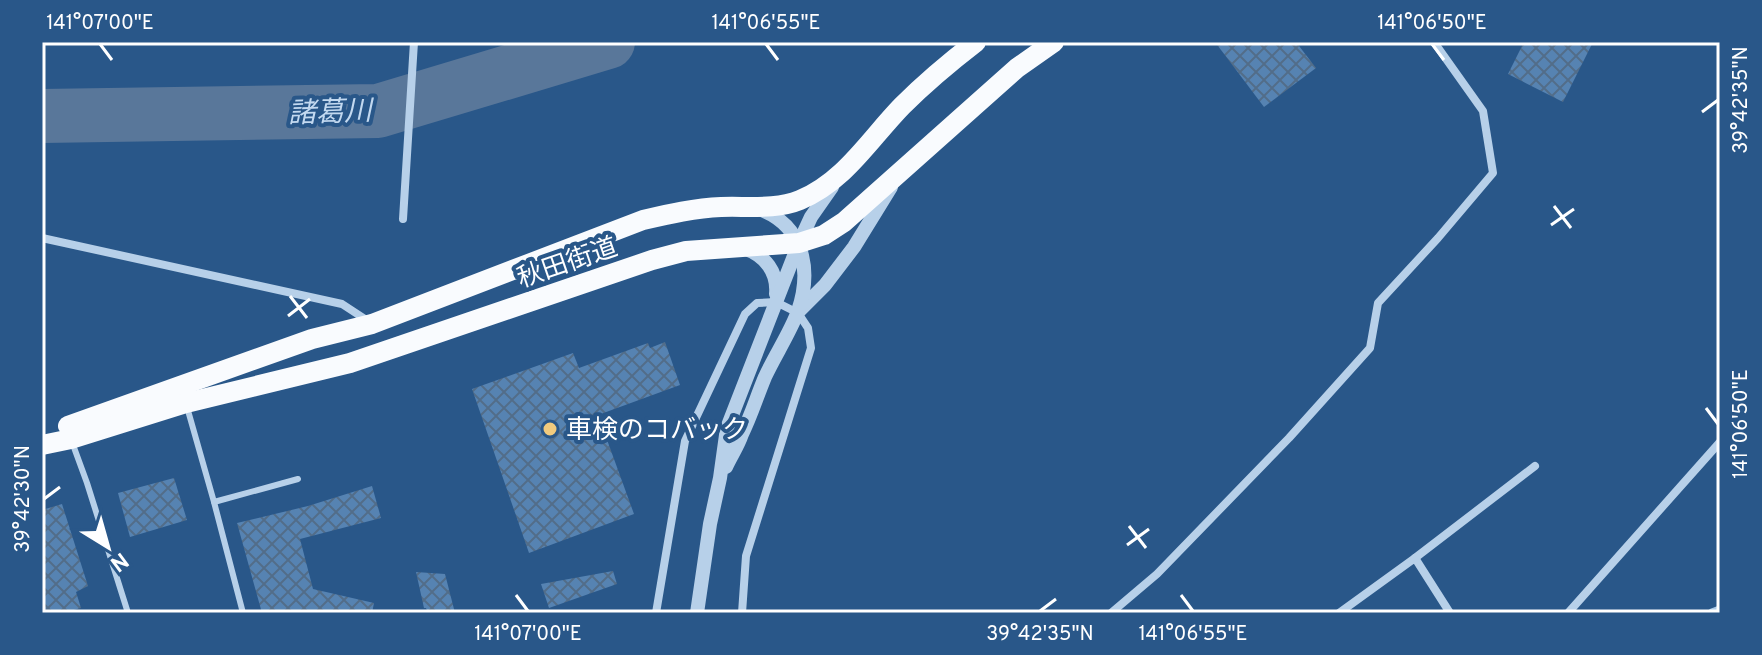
<svg xmlns="http://www.w3.org/2000/svg" width="1762" height="655" font-family="Overpass,'Noto Sans JP',sans-serif">
  <defs>
    <pattern id="building-cross-hatch" width="8" height="8" patternUnits="userSpaceOnUse" patternTransform="scale(2)"><rect width="8" height="8" fill="#5683b2"/><path d="M0 0l8 8M0 8l8-8" fill="none" stroke="#526d89"/></pattern>
  </defs>
  <rect width="100%" height="100%" fill="#295789"/>
  <g fill="none" stroke-linecap="round" stroke-linejoin="round">
    <path stroke="#accbe9" stroke-width="9" d="M1712,613l8,-3"/>
    <path stroke="#59779a" stroke-width="54" d="M42,116l336,-5 230,-69"/>
  </g>
  <g fill="url(#building-cross-hatch)">
    <path d="M1215,42h81l20,26 -52,39z"/>
    <path d="M1524,42h69l-30,60 -55,-28z"/>
    <path d="M665,342l15,43 -82,30 36,99 -105,39 -57,-164 101,-36 6,15 69,-25 2,5z"/>
    <path d="M174,478l13,42 -57,17 -12,-44z"/>
    <path d="M372,486l9,32 -81,21 13,50 61,14 -2,10h-110l-25,-90 71,-17z"/>
    <path d="M62,504l26,82 -12,6 5,16 -18,5h-17l-4,-11v-92z"/>
    <path d="M613,571l4,13 -68,24 -8,-24z"/>
    <path d="M416,572l29,2 10,39h-27l-2,-5h-2z"/>
  </g>
  <g fill="none" stroke-linecap="round" stroke-linejoin="round">
    <g stroke="#b7d0e9" stroke-width="6">
      <path d="M187,407l27,95 84,-23"/>
      <path d="M72,442l15,41 41,130"/>
      <path d="M214,502l29,111"/>
    </g>
    <g stroke="#b7d0e9" stroke-width="8">
      <path d="M403,219l11,-177"/>
      <path d="M42,238l300,66 26,17"/>
      <path d="M1415,558l120,-92"/>
      <path d="M656,613l29,-172 60,-127 12,-11 19,-1 22,11 10,15 3,20 -65,208 -4,57"/>
      <path d="M1111,613l46,-39 132,-136 81,-90 8,-45 60,-65 55,-65 -10,-62 -49,-69"/>
      <path d="M1339,613l76,-55 35,55"/>
      <path d="M1568,613l152,-171"/>
    </g>
    <g stroke="#b7d0e9" stroke-width="14">
      <path d="M746,249c19,7 32,23 30,45"/>
      <path d="M799,311l26,-26 29,-38 37,-60"/>
      <path d="M726,467c5,-11 12,-21 16,-33 9,-18 15,-38 23,-57 9,-20 26,-46 33,-66 14,-41 6,-86 -39,-102"/>
      <path d="M697,613l13,-89 10,-46 7,-50 72,-185 12,-26 21,-30"/>
    </g>
    <g stroke="#f9fbfe" stroke-width="20">
      <path d="M68,426l244,-87 60,-15 271,-104c26,-6 52,-12 78,-13 26,-1 55,3 79,-7 45,-19 69,-60 102,-94 23,-23 48,-44 74,-64"/>
      <path d="M42,445l29,-6 115,-36 164,-40 302,-103 34,-9 113,-8 25,-8 20,-13 173,-154 37,-26"/>
    </g>
  </g>
  <path fill="none" stroke="#fff" stroke-width="3" d="M100,44l12,16M766,44l12,16M1432,44l12,16M1702,112l16,-12M1554,206l17,22M1551,225l23,-16M290,296l17,22M288,316l22,-17M1706,408l12,16M44,499l16,-12M1129,526l17,22M1127,545l22,-16M516,595l12,16M1181,595l12,16M1040,611l16,-12"/>
  <circle fill="#f0ca7e" stroke="#295789" stroke-width="3" cx="550" cy="429" r="8"/>
  <g text-anchor="middle" stroke-width="8" stroke-linejoin="round" paint-order="stroke">
    <g font-size="26" fill="#fff" stroke="#295789">
      <text transform="translate(567 262) rotate(-19)" y="9">秋田街道</text>
    </g>
    <g font-size="26" fill="#fff" stroke="#295789" text-anchor="start">
      <text x="566" y="438">車検のコバック</text>
    </g>
    <g font-size="28" font-style="italic" fill="#c3d9f0" stroke="#295789">
      <text transform="translate(330 111) rotate(-2)" y="10">諸葛川</text>
    </g>
  </g>
  <rect width="1762" height="655" fill="none" stroke="#295789" stroke-width="88"/>
  <g transform="translate(108 547) rotate(143)" stroke="#295789" stroke-width="6" paint-order="stroke">
  <path d="M0-6L14 30L0 20L-14 30Z" fill="#ffffff"/>
  <text y="-12" font-size="22" font-weight="bold" text-anchor="middle" fill="#ffffff">N</text>
  </g>
  <rect x="44" y="44" width="1674" height="567" fill="none" stroke="#fff" stroke-width="3"/>
  <g font-size="20" text-anchor="middle" fill="#fff">
    <text x="100" y="29">141°07'00"E</text>
    <text x="766" y="29">141°06'55"E</text>
    <text x="1432" y="29">141°06'50"E</text>
    <text transform="translate(1740 100) rotate(-90)" y="7">39°42'35"N</text>
    <text transform="translate(1740 424) rotate(-90)" y="7">141°06'50"E</text>
    <text transform="translate(22 499) rotate(-90)" y="7">39°42'30"N</text>
    <text x="528" y="640">141°07'00"E</text>
    <text x="1040" y="640">39°42'35"N</text>
    <text x="1193" y="640">141°06'55"E</text>
  </g>
</svg>
